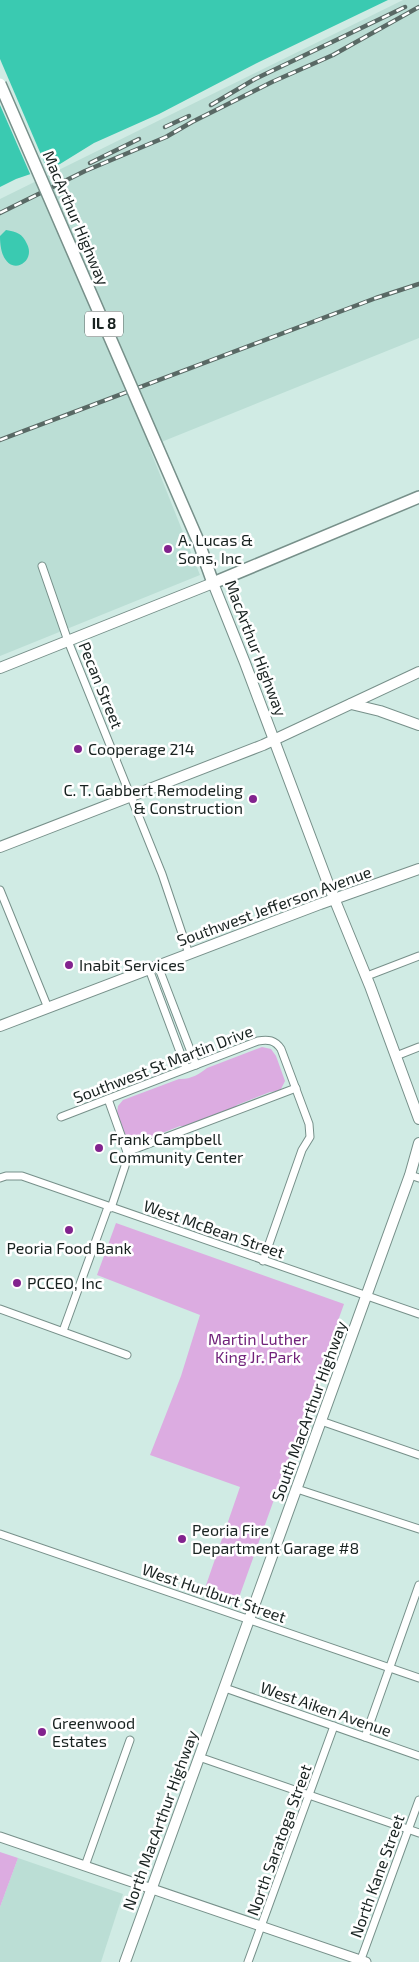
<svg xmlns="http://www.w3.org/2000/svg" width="419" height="1962" font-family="'Exo 2',sans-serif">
  <rect width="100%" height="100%" fill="#d0ebe4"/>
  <g fill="#bbded5">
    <path d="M403,0h16v338l-270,109 51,128 -200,81v-457z"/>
    <path d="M18,1858l105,36 -22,68h-101v-55z"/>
  </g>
  <g fill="#dcace1">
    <path d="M262,1047l9,2 5,7 9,25 -5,10 -10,1 -33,13 -3,4 -50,18 -4,-1 -33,13 -9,6 -6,-1 -5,-5 -10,-26 1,-7 5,-6 56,-21c10,1 21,-5 28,-11z"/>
    <path d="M116,1223l228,81 -107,299 -33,-12 36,-104 -90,-32 31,-79 19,-61 -103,-40z"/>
    <path d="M0,1852l18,6 -18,49z"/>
  </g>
  <g fill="#3acab1">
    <path d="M0,0h388l-129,62 -100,52 -65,29 -34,21 -44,15 -16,8z"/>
    <path d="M6,230c11,2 16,3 21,14 11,21 -27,39 -27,-8z"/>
  </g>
  <path fill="#d0ebe4" d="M0,59l48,112 -17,5 -31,-71z"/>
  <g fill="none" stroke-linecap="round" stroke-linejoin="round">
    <defs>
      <g id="minor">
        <path d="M42,566l26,75 94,233 27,80"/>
        <path d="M0,890l48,118"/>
        <path d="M158,966l38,99"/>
        <path d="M149,969l37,99"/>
        <path d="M367,976l52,-20"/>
        <path d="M396,1056l23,-9"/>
        <path d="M108,1099l19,53 -2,14 -14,42"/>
        <path d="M61,1117l197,-76c10,-2 17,-1 23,8l28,75 1,13 -8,13 -39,111"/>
        <path d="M127,1152l169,-64"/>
        <path d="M410,1175l9,3"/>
        <path d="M0,1178l6,-2h16l397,138"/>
        <path d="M0,1309l127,46"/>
        <path d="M63,1331l45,-124"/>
        <path d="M321,1421l98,34"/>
        <path d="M297,1489l122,40"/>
        <path d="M0,1534l419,144"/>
        <path d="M225,1688l194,68"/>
        <path d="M365,1737l54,-152"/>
        <path d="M199,1757l220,76"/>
        <path d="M85,1866l45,-126"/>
        <path d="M248,1962l86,-236"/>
        <path d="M360,1962l59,-162"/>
      </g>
      <path id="tertiary" d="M0,1837l366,125"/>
      <g id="secondary">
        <path d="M0,668l213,-85 32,80 84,223 41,100 49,133"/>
        <path d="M351,704l29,7 39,14"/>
        <path d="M0,847l263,-102 156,-73"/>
        <path d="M0,1026l320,-122 99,-35"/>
        <path d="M125,1962l285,-787 9,-32"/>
      </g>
      <path id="primary" d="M207,566l6,17 206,-86"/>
    </defs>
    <use href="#minor" stroke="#77908a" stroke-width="9"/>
    <use href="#tertiary" stroke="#77908a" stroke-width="11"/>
    <use href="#secondary" stroke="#77908a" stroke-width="12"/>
    <use href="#primary" stroke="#77908a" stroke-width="14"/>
    <use href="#minor" stroke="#fff" stroke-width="7"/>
    <use href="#tertiary" stroke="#fff" stroke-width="9"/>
    <use href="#secondary" stroke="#fff" stroke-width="10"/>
    <use href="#primary" stroke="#fff" stroke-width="11"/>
    <defs>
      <g id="rail">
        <path d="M211,105l44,-26 150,-72"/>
        <path d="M165,127l24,-11"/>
        <path d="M90,163l49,-24"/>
        <path d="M0,213l85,-42 81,-34 26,-15 80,-40 61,-27 86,-48"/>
        <path d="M0,440l376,-142 43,-14"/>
      </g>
    </defs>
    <use href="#rail" stroke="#596965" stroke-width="4.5"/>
    <use href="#rail" stroke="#fff" stroke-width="2.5" stroke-dasharray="8" stroke-linecap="butt"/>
    <defs>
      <path id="primary-bridge" d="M0,84l199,459 8,23"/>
    </defs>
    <use href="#primary-bridge" stroke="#77908a" stroke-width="14" stroke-linecap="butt"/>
    <use href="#primary-bridge" stroke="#fff" stroke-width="11"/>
  </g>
  <g fill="#82238e" stroke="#fff" stroke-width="2">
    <circle cx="168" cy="549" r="5"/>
    <circle cx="78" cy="749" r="5"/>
    <circle cx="253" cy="799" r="5"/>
    <circle cx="69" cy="965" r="5"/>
    <circle cx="99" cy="1148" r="5"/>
    <circle cx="69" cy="1230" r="5"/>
    <circle cx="17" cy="1283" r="5"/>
    <circle cx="182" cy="1539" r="5"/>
    <circle cx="42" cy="1732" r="5"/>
  </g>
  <g text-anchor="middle" stroke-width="5" stroke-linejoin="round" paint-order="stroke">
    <rect fill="#fff" stroke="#5d6463" stroke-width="1" x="85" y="311.5" width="38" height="25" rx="4"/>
    <g font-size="15" font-weight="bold" fill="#182220">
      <text x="104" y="329">IL 8</text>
    </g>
    <g font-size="16" fill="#182220" stroke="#fff">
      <text transform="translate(76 218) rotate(67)" y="6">MacArthur Highway</text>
      <text transform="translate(256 648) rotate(69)" y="6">MacArthur Highway</text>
      <text transform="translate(101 685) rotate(68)" y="6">Pecan Street</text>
      <text transform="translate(274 906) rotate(-20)" y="6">Southwest Jefferson Avenue</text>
      <text transform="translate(163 1064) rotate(-21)" y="6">Southwest St Martin Drive</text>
      <text transform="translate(214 1229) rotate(19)" y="6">West McBean Street</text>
      <text transform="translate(309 1411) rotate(-70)" y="6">South MacArthur Highway</text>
      <text transform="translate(214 1593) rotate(19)" y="6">West Hurlburt Street</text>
      <text transform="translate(326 1709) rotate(19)" y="6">West Aiken Avenue</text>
      <text transform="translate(160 1820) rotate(-70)" y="6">North MacArthur Highway</text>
      <text transform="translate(279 1840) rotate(-70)" y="6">North Saratoga Street</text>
      <text transform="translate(377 1876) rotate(-70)" y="6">North Kane Street</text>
    </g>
    <g font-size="16" fill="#182220" stroke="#fff" text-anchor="start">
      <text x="178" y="546">A. Lucas &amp;<tspan x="178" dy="18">Sons, Inc</tspan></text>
      <text x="88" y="755">Cooperage 214</text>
      <text x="243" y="796" text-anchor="end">C. T. Gabbert Remodeling<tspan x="243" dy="18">&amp; Construction</tspan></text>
      <text x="79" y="971">Inabit Services</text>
      <text x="109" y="1145">Frank Campbell<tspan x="109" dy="18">Community Center</tspan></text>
      <text x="69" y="1254" text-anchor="middle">Peoria Food Bank</text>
      <text x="27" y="1289">PCCEO, Inc</text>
      <text x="192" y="1536">Peoria Fire<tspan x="192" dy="18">Department Garage #8</tspan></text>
      <text x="52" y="1729">Greenwood<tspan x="52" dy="18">Estates</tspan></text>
    </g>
    <g font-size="16" fill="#71237b" stroke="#fff">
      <text x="258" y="1345">Martin Luther<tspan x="258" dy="18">King Jr. Park</tspan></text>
    </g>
  </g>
</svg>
